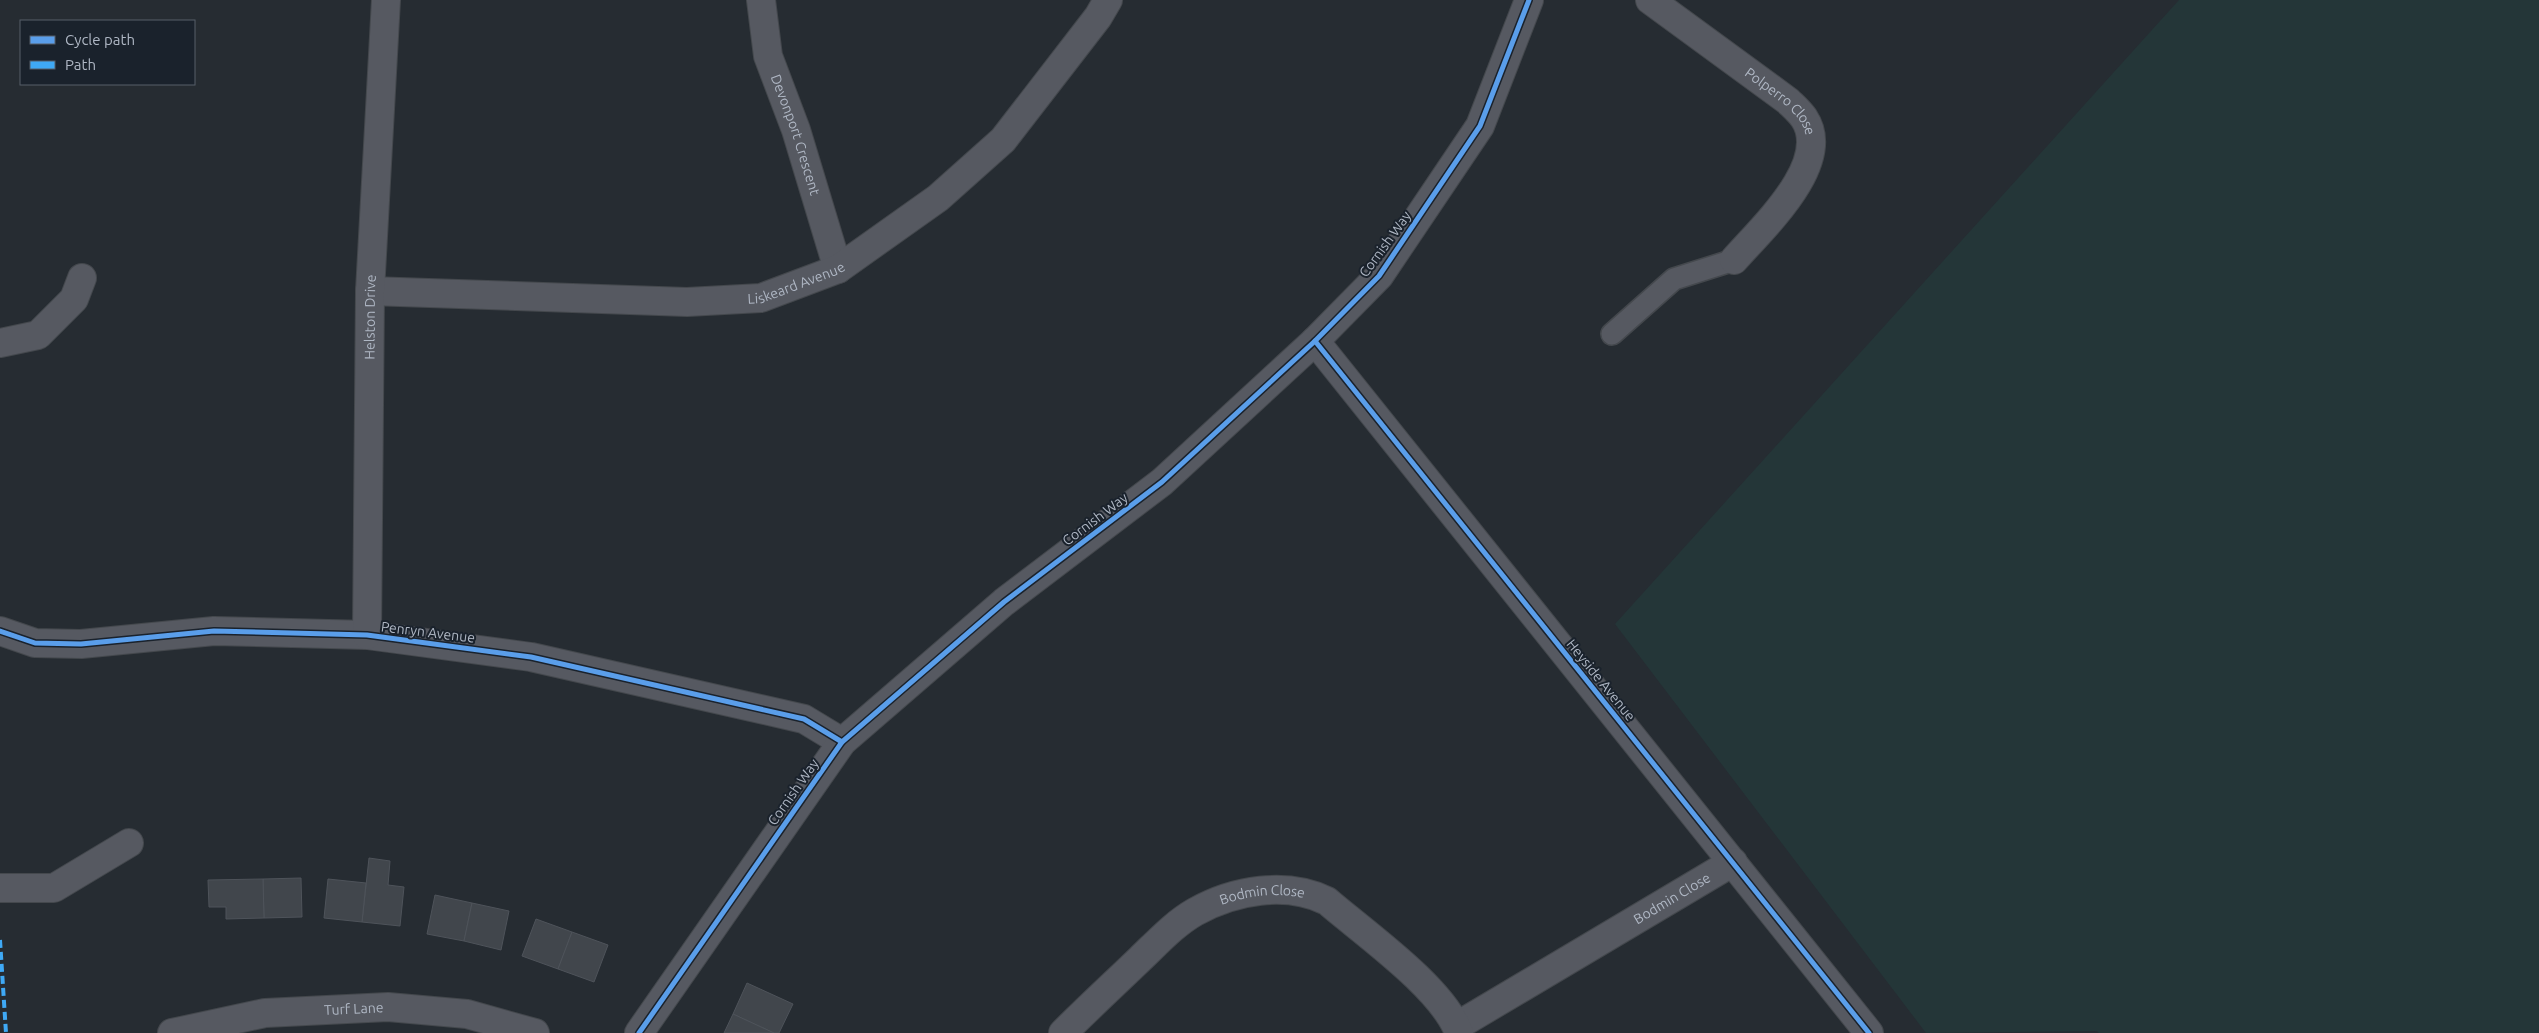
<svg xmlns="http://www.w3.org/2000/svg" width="2539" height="1033" font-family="Ubuntu,sans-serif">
  <rect width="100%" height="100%" fill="#262c32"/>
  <path fill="#243638" d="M2179,0h360v1033h-440l-2,-2 -171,2 -311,-409z"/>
  <g fill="#41464c" stroke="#4e535a">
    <path d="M369,858l21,3 -2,24 16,2 -4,39 -38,-4z"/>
    <path d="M301,878l1,39 -38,1 -1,-39z"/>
    <path d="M263,879l1,39 -38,1v-12h-17l-1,-27z"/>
    <path d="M328,879l38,4 -4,39 -38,-4z"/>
    <path d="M435,895l37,8 -8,38 -37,-7z"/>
    <path d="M472,903l37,8 -8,39 -37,-9z"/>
    <path d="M536,919l36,13 -14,37 -36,-13z"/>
    <path d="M572,932l36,13 -14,37 -36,-13z"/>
    <path d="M747,983l46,21 -14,29h-5l-41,-19z"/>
    <path d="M733,1014l41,19h-50z"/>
  </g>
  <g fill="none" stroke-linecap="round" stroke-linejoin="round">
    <defs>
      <path id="lane" d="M1612,334l62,-55 60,-19"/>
      <g id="street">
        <path id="s1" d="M761,0l7,56 28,74 42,139"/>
        <path id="s2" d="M1650,0l138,101c5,5 11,10 16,17 30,45 -43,111 -70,142"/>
        <path id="s3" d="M370,291l317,11 74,-4 77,-29 100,-71 65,-58 95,-123 10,-17"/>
        <path d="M1315,341l554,692"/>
        <path d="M0,343l38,-8 36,-36 8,-21"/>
        <path d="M0,631l35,12 46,1 133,-13 153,4 164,22 273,62 38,23"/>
        <path id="s4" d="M367,635l3,-344 16,-291"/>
        <path d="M0,888h54l75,-45"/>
        <path id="s5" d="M1457,1026l276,-164"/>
        <path id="s6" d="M172,1033l93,-20 123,-6 79,7 68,19"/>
        <path d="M639,1033l203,-291 162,-140 158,-120 153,-141 64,-65 101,-150 49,-126"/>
        <path id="s7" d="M1063,1033c25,-25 51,-49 77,-74 17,-16 34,-35 55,-47 39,-22 91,-31 132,-11 37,32 116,87 132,132"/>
      </g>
    </defs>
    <use href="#lane" stroke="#44484d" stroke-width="24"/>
    <use href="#street" stroke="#44484d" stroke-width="30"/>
    <use href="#lane" stroke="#565961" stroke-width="21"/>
    <use href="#street" stroke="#565961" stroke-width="28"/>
    <path stroke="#3fa9f5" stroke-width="4" stroke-dasharray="8 4" stroke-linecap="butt" d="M0,940l6,93"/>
    <defs>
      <g id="cycleway">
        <path d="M1315,341l554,692"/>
        <path d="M0,631l35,12 46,1 133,-13 153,4 164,22 273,62 38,23"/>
        <path d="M639,1033l203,-291 162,-140 158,-120 153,-141 64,-65 101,-150 49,-126"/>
      </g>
    </defs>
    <use href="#cycleway" stroke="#1a222c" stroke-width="8"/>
    <use href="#cycleway" stroke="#5a9eea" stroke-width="5"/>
  </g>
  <g text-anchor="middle" stroke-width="4" stroke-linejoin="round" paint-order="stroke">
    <g font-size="14" fill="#afb7c4" stroke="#1a222c">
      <text dy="5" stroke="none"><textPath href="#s2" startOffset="166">Polperro Close</textPath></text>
      <text dy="5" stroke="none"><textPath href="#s1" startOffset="140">Devonport Crescent</textPath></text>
      <text transform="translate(1385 244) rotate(-54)" y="5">Cornish Way</text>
      <text dy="5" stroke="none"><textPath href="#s3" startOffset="429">Liskeard Avenue</textPath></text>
      <text dy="5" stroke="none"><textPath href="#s4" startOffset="318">Helston Drive</textPath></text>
      <text transform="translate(1095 519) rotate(-37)" y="5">Cornish Way</text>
      <text transform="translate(428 632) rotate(7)" y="5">Penryn Avenue</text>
      <text transform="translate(1601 680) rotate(51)" y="5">Heyside Avenue</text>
      <text transform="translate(793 792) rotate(-55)" y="5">Cornish Way</text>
      <text dy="5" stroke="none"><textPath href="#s5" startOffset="250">Bodmin Close</textPath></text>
      <text dy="5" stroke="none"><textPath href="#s7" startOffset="250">Bodmin Close</textPath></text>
      <text dy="5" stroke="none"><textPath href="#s6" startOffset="184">Turf Lane</textPath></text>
    </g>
  </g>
  <rect x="20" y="20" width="175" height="65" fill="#1a222c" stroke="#565e69"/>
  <rect x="30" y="36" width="25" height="8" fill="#5a9eea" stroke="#565e69"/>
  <text x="65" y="45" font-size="15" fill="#afb7c4">Cycle path</text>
  <rect x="30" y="61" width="25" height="8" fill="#3fa9f5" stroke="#565e69"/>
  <text x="65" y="70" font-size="15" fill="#afb7c4">Path</text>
</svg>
